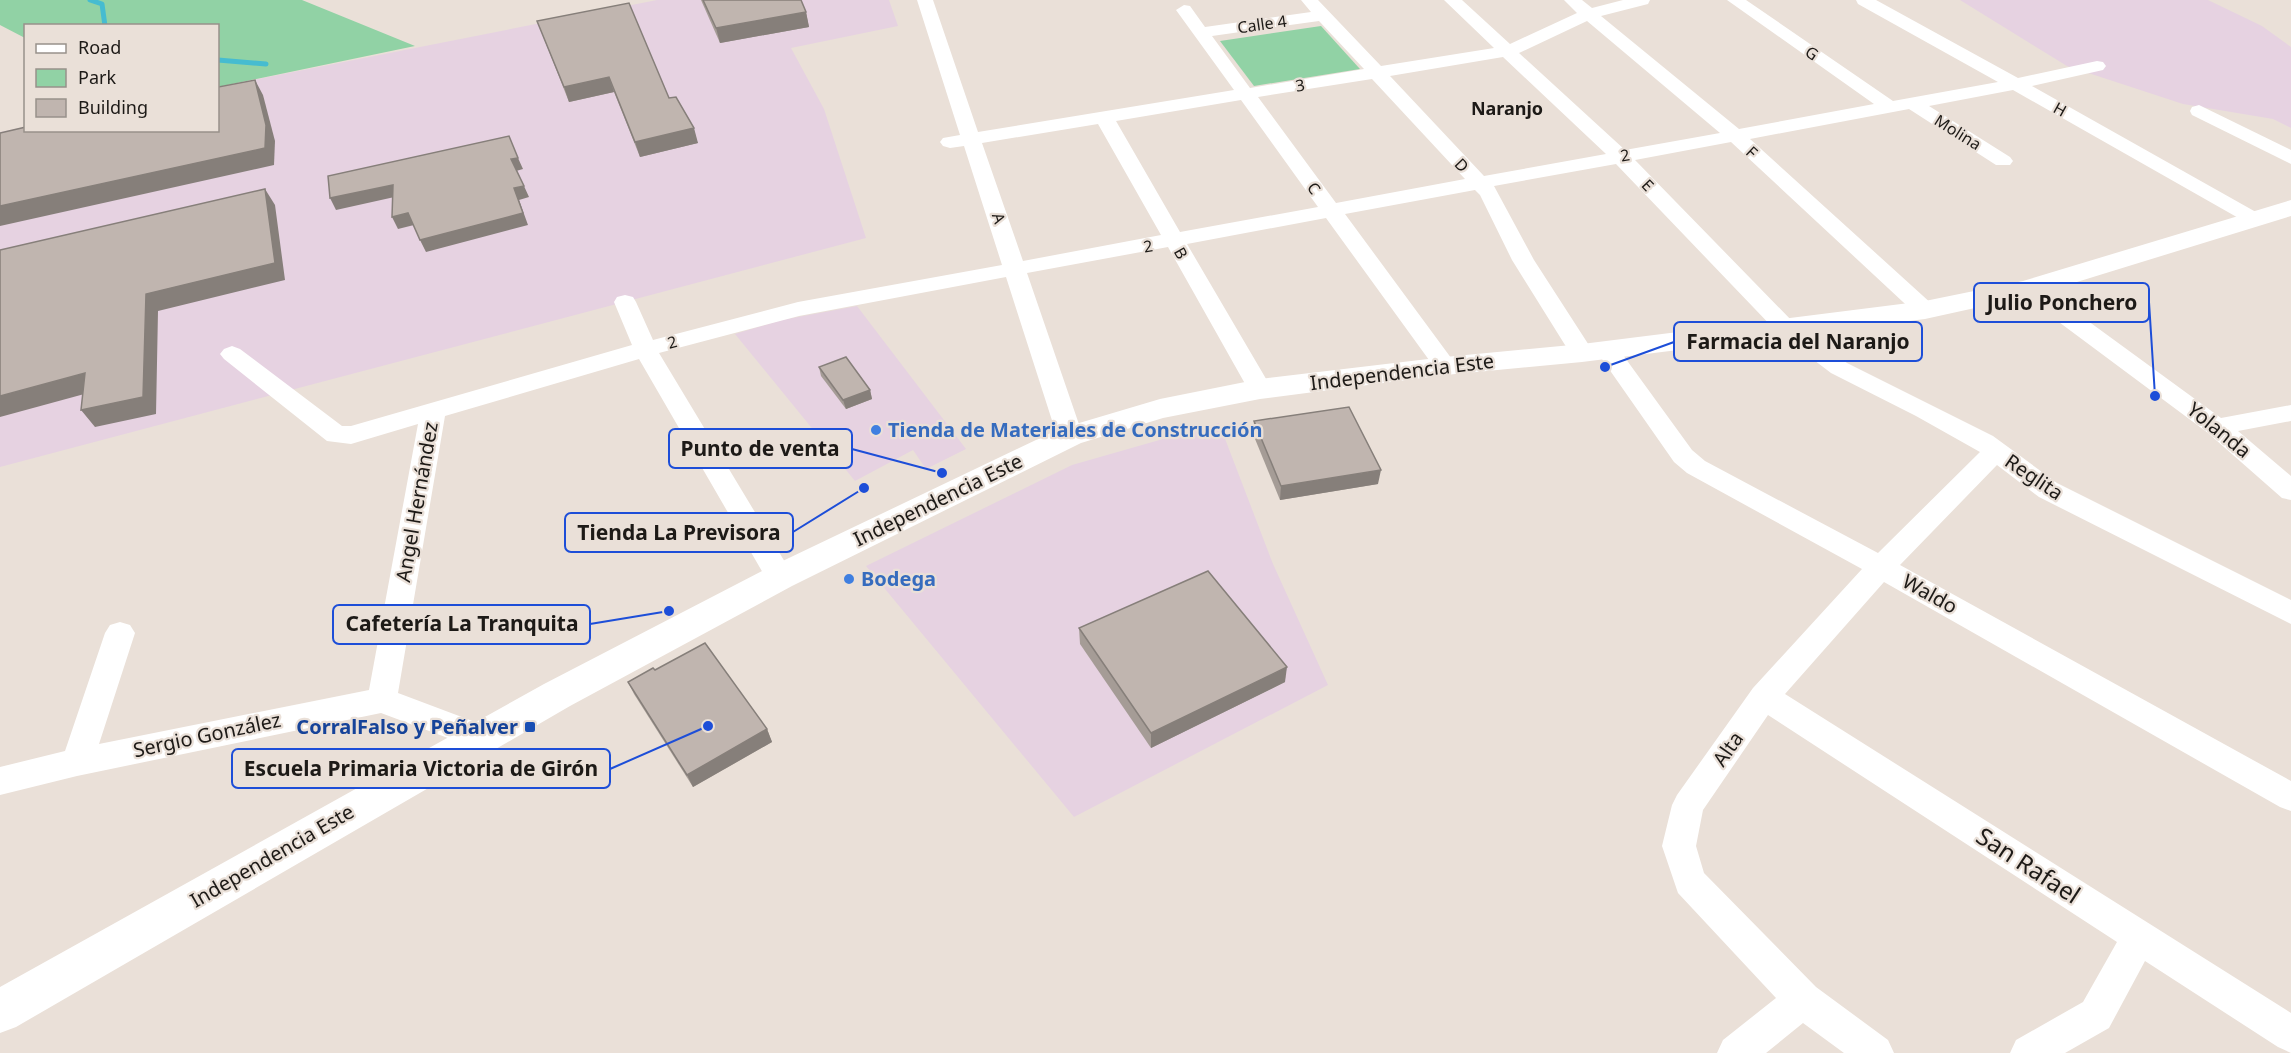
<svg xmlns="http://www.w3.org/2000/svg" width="2291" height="1053" font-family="'Noto Sans',sans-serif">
  <rect width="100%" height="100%" fill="#eae0d8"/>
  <g fill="#e6d2e1">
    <path d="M657,0h232l9,26 -107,22 33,61 42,129 -866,229v-335l25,-5 1,3h192v-43z"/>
    <path d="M1960,0h248l54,26 29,21v81l-18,-9 -90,-15 -116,-38z"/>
    <path d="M857,306l109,143 -40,20 -13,-19 -58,31 -120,-147 47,-14z"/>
    <path d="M1219,423l54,141 55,121 -254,132 -208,-251 206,-101z"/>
  </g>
  <g fill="#91d2a5">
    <path d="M0,0h302l113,46 -197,41v-61h-192l-1,12 -25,-13z"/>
    <path d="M1321,26l39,43 -106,17 -34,-45z"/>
  </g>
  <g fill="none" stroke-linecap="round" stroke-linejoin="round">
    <g stroke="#46bcd0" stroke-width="5">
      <path d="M90,0l12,4 3,22"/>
      <path d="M218,60l48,4"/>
    </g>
    <g fill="#fff" fill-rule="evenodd">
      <path d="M917,0h16l45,132 256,-42 -58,-80 8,-5 6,1 15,21 106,-15 -10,-12h17l63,66 113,-18 -50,-48h18l48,44 67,-31 -13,-13h18l10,8 31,-8h27l-2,4 -47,12 138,113 135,-25 -147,-104h19l147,101 105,-19 -140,-78 -2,-4h20l142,78 79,-17 6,1 3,4 -3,4 -71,16 231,130 3,4 -3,4 -7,2 -7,-2 -236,-134 -84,16 81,51 3,4 -3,4h-14l-87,-56 -159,30 183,166 3,5 -3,5 -8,2 -8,-2 -186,-173 -96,18 158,162 54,41 146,73 64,47 234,117v24l-252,-127 -42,-32 -97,100 391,216v30l-11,-4 -396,-225 -99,112 506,319v40l-13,-6 -133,-86 -36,67 -44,25h-55l6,-13 67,-38 34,-60 -349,-227 -65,95 -7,36 8,27 112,114 72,53 6,13h-50l-41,-30 -37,30h-49l6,-13 53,-42 -98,-105 -16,-47 10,-41 5,-10 76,-107 109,-119 -175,-96 -13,-11 -79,-113 4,-5 8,-2 8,2 77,106 13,11 173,92 102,-101 -64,-36 -85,-43 -54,-41 -161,-168 -122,22 40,74 60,93 -4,5 -8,3 -8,-3 -4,-5 -58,-93 -32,-65 -5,-5 -130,24 112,152 -4,5 -8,3 -8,-3 -111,-153 -139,26 85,145 -3,6 -9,2 -9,-2 -3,-6 -80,-142 -141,26 56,163 -4,6 -9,3 -9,-3 -4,-6 -51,-159 -207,39 -140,37 135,224 -4,8 -10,3 -10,-3 -131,-226 -194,57 -47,277 93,35 5,9 -5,9 -11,4 -99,-37 -304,63 -77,19v-28l65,-16 40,-118 5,-8 10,-3 10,3 5,8 -36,111 270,-54 49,-266 -67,20 -24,-3 -103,-82 -4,-5 4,-5 8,-3 8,3 102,77h9l281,-81 -18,-43 3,-5 8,-2 8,2 3,5 17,38 145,-38 204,-37 -38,-119 -14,2 -7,-2 -3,-4 3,-4 17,-3zM1319,21l45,48 -114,19 -38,-52zM1587,21l133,112 -95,17 -106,-97zM1503,57l103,97 -122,22 -94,-100zM1372,79l93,100 -129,24 -78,-106zM1241,100l77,107 -138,25 -64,-111zM1098,124l63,111 -138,26 -41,-118z"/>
      <path d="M2199,105l92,45v14l-99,-49 -2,-4 2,-4z"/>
      <path d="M2028,281l8,2 185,135 70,-13v16l-53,10 53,45v24l-9,-2 -74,-65 -188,-140 -3,-5 3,-5z"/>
    </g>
    <path fill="#fff" fill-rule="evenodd" d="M2291,200v16l-253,78 -113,25 -343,43 -137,13 -185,24 -97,19 -82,25 -289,143 -222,120 -554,321 -16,6v-46l544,-303 224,-116 291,-139 101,-30 100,-20 185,-22 137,-13 343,-43 98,-20z"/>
  </g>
  <g fill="#a59c96">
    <path d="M701,0h100l5,12 3,15 -89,16z"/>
    <path d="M537,21l132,77 29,45 -58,14 -26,-65 -45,10z"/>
    <path d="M819,367l51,23 2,9 -26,10 -25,-33z"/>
    <path d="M1254,421l124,63 -98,16 -27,-66z"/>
    <path d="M1079,628l206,54 -134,66 -71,-104z"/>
    <path d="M655,670l112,59 5,13 -79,45 -59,-93 -6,-12z"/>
  </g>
  <g fill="#867f7a">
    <path d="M806,12l3,15 -89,16 -4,-15z"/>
    <path d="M609,77l5,15 -45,10 -5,-15z"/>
    <path d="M255,80l8,15 12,46 -1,24 -274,61v-20z"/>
    <path d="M694,128l4,15 -58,14 -5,-15z"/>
    <path d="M518,158l5,11 -7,2 -5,-12z"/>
    <path d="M393,185l6,11 -63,14 -6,-12z"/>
    <path d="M524,186l5,11 -10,3 9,25 -102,27 -6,-12 94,-52z"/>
    <path d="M265,189l10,16 10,75 -127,31 -2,103 -61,13 -14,-17 65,-116z"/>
    <path d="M408,213l6,12 -16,4 -6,-12z"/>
    <path d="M85,373l14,17 -99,27v-21z"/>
    <path d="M870,390l2,9 -26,10 -3,-9z"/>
    <path d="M1381,470l-3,14 -98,16 1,-14z"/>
    <path d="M1287,667l-2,15 -134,66v-15z"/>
    <path d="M767,729l5,13 -79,45 -6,-12z"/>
  </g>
  <g fill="#c0b5af" stroke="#867f7a" stroke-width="1.5">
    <path d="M703,0h98l5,12 -90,16z"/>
    <path d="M629,3l40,95 7,-1 18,31 -59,14 -26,-65 -45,10 -27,-66z"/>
    <path d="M255,80l11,45 -1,23 -265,58v-73l26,-6v3h192v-43z"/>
    <path d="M509,136l9,22 -7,1 13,27 -10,2 9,25 -103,27 -12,-27 -16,4 1,-32 -63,13 -2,-22z"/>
    <path d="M265,189l10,74 -129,31 -3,103 -62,13 4,-37 -85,23v-146z"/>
    <path d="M846,357l24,33 -27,10 -24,-33z"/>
    <path d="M1349,407l32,63 -100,16 -27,-65z"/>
    <path d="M1208,571l79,96 -136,66 -72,-105z"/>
    <path d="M705,643l62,86 -80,46 -59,-93 25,-14 2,2z"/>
  </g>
  <g fill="#3f7fe0" stroke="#eae0d8" stroke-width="2">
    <circle cx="876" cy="430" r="6"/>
    <circle cx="849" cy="579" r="6"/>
  </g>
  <rect fill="#1a4fb4" stroke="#eae0d8" stroke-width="2" x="524" y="721" width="12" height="12" rx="3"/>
  <g text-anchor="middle" stroke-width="4.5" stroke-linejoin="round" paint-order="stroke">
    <g font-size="16" fill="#1d1a17" stroke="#eae0d8">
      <text transform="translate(1262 24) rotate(-8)" y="6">Calle 4</text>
      <text transform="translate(1812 53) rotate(35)" y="6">G</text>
      <text transform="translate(1300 85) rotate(-9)" y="6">3</text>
      <text transform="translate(2060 109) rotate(29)" y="6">H</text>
      <text transform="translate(1958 132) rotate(32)" y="6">Molina</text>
      <text transform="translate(1752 152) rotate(43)" y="6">F</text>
      <text transform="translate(1625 155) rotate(-10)" y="6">2</text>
      <text transform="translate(1462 165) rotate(46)" y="6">D</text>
      <text transform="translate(1648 185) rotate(46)" y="6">E</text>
      <text transform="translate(1314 188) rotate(54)" y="6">C</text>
      <text transform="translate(999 218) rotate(72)" y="6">A</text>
      <text transform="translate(1148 246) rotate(-10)" y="6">2</text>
      <text transform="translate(1181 253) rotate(60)" y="6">B</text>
      <text transform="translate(672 342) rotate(-15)" y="6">2</text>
    </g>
    <g font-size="18" font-weight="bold" fill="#1d1a17" stroke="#eae0d8">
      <text x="1507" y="115">Naranjo</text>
    </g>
    <g font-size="20" fill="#1d1a17" stroke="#eae0d8">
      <text transform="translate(1402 372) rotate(-7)" y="7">Independencia Este</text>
      <text transform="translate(2219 430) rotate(39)" y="7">Yolanda</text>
      <text transform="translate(2034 477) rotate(34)" y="7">Reglita</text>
      <text transform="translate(938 500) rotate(-26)" y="7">Independencia Este</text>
      <text transform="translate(417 502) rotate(-80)" y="7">Angel Hernández</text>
      <text transform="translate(1930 594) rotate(29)" y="7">Waldo</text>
      <text transform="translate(207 735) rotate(-12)" y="7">Sergio González</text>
      <text transform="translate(1728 749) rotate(-55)" y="7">Alta</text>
      <text transform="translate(272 856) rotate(-30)" y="7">Independencia Este</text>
    </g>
    <g font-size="20" font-weight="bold" fill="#366cbe" stroke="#eae0d8" text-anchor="start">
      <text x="888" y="437">Tienda de Materiales de Construcción</text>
      <text x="861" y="586">Bodega</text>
    </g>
    <g font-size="20" font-weight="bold" fill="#164399" stroke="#eae0d8" text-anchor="end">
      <text x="518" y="734">CorralFalso y Peñalver</text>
    </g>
    <g font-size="24" fill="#1d1a17" stroke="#eae0d8">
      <text transform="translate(2028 866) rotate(33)" y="8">San Rafael</text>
    </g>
  </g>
  <path fill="none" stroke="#1d4ed8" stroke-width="2" d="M2155 396L2149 302M1605 367L1674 342M942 473L852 449M864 488L793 532M669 611L590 624M708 726L610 769"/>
  <g fill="#1d4ed8" stroke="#eae0d8" stroke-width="2">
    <circle cx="2155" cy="396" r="6"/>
    <circle cx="1605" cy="367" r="6"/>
    <circle cx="942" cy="473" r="6"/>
    <circle cx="864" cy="488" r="6"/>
    <circle cx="669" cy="611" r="6"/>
    <circle cx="708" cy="726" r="6"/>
  </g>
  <g fill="#eae0d8" stroke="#1d4ed8" stroke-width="2">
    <rect x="1974" y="283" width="175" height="39" rx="6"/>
    <rect x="1674" y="322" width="248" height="39" rx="6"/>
    <rect x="669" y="429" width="183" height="39" rx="6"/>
    <rect x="565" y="513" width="228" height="39" rx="6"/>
    <rect x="333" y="605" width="257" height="39" rx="6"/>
    <rect x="232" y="749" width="378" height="39" rx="6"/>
  </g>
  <g font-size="21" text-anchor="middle" font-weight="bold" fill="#1d1a17">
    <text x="2062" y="310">Julio Ponchero</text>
    <text x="1798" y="349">Farmacia del Naranjo</text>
    <text x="760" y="456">Punto de venta</text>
    <text x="679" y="540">Tienda La Previsora</text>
    <text x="462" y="631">Cafetería La Tranquita</text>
    <text x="421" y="776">Escuela Primaria Victoria de Girón</text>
  </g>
  <rect x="24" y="24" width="195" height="108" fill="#eae0d8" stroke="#98918b" stroke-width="1.5"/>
  <rect x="36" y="44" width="30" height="9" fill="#ffffff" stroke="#98918b" stroke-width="1.5"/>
  <text x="78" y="54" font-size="18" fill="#1d1a17">Road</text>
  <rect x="36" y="69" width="30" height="18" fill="#91d2a5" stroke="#98918b" stroke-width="1.5"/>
  <text x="78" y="84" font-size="18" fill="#1d1a17">Park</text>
  <rect x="36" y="99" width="30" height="18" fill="#c0b5af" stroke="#98918b" stroke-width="1.5"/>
  <text x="78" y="114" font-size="18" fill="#1d1a17">Building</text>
</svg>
